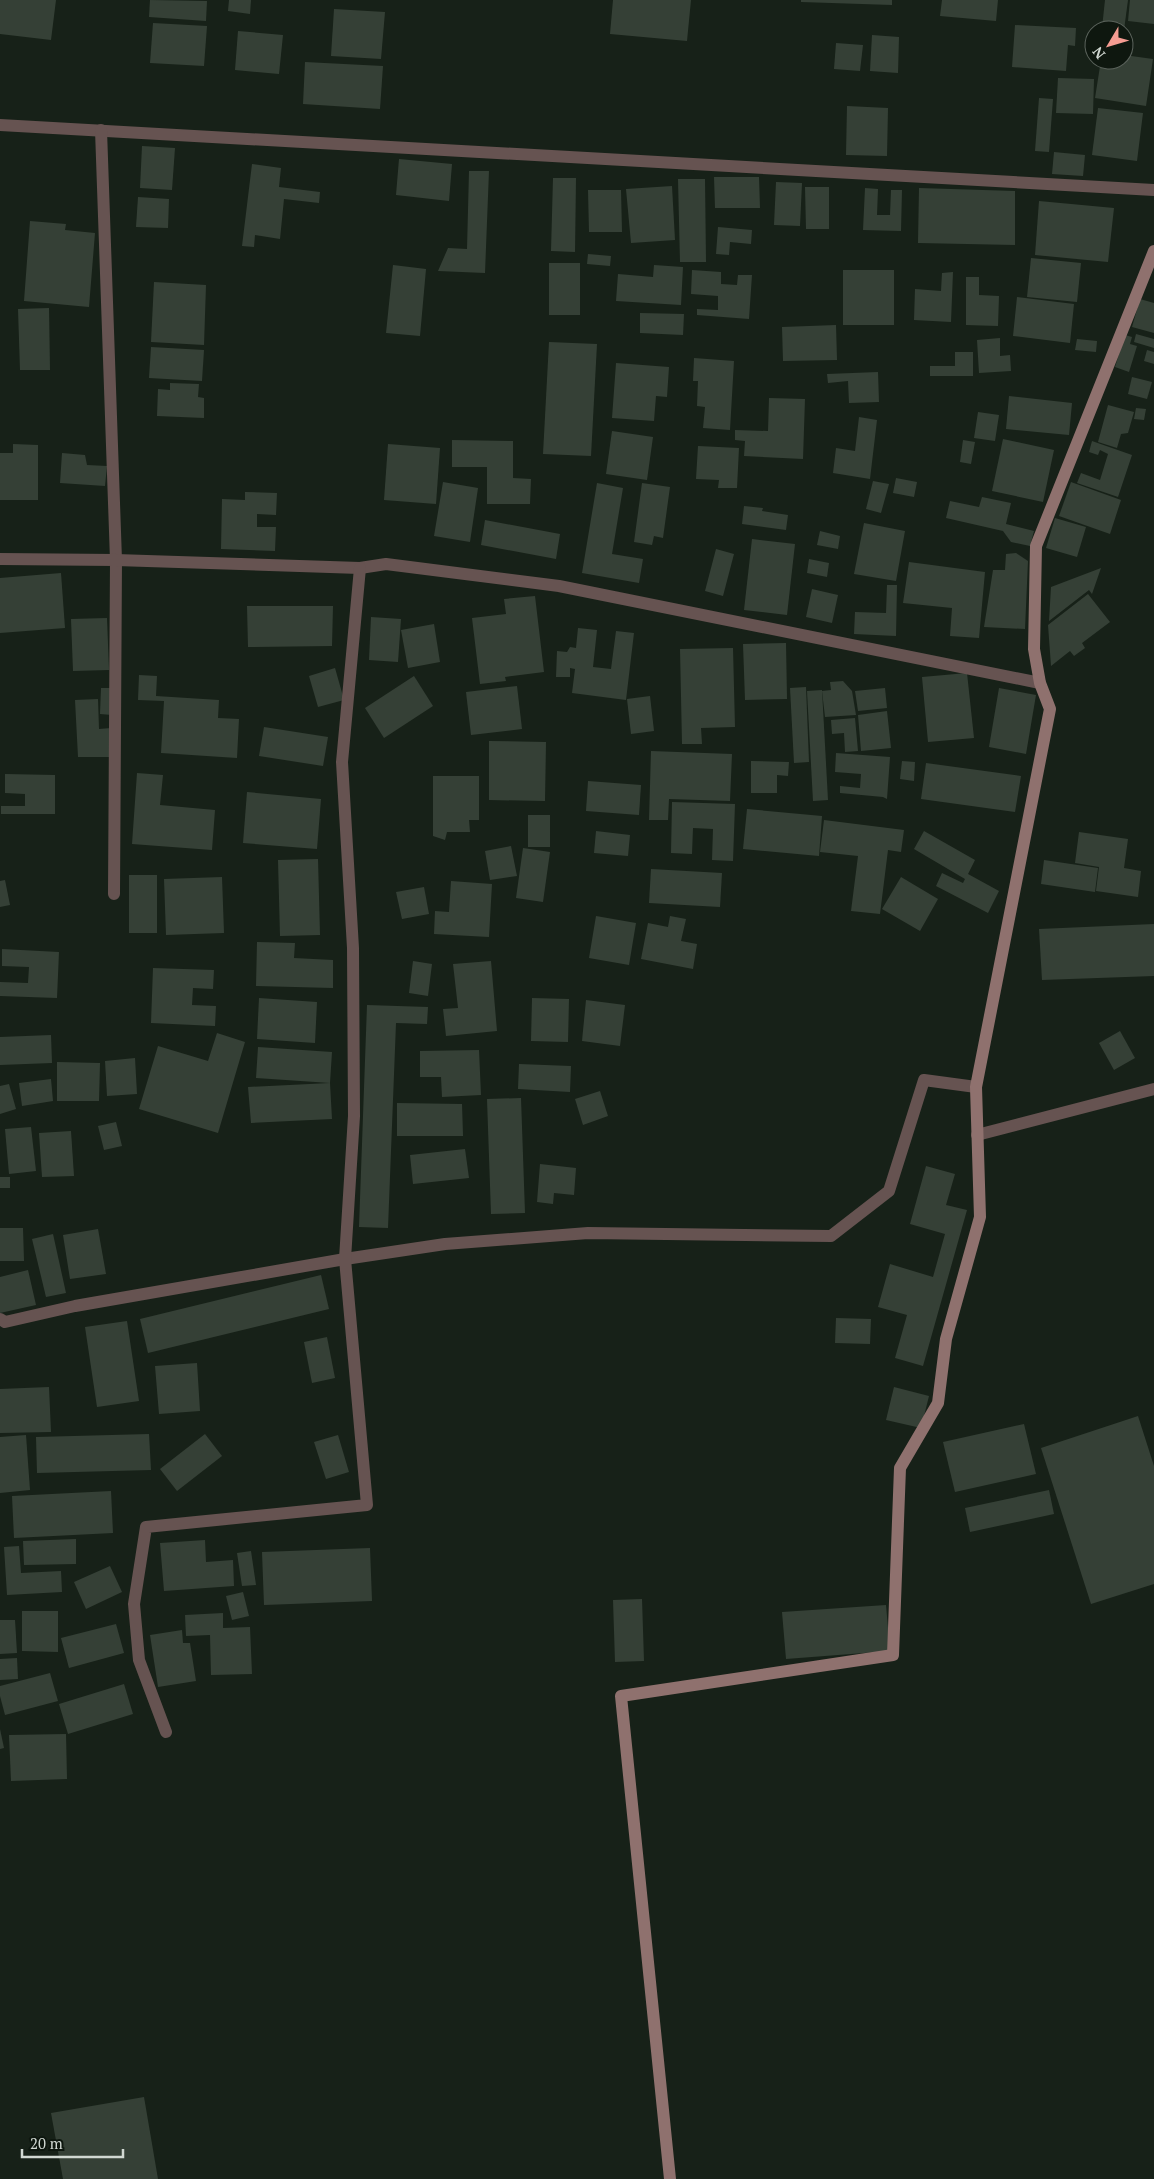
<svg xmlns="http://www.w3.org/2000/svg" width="1154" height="2179" font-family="'PT Serif',serif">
  <rect width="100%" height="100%" fill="#172118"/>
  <g fill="#354036">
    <path d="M0,0h56l-5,40 -51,-6z"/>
    <path d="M150,0l57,1 -1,20 -57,-4z"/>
    <path d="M229,0h22l-1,14 -22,-3z"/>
    <path d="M613,0h78l-4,41 -77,-7z"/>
    <path d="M801,0h91v5l-91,-3z"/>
    <path d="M942,0h56l-2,21 -56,-5z"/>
    <path d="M1105,0h23l-4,30h-17l-5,-2z"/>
    <path d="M1130,0h24v24l-26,-3z"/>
    <path d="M334,9l51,3 -4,47 -50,-3z"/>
    <path d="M153,23l54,3 -3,40 -54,-3z"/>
    <path d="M1015,25l61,3 -1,18 -7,-1 -2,26 -54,-4z"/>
    <path d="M238,31l45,4 -4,39 -44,-4z"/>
    <path d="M872,35l27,2 -1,36 -28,-2z"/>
    <path d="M836,43l27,2 -3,26 -26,-2z"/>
    <path d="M1124,55l29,4 -7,47 -51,-8 6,-38h23z"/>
    <path d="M305,62l78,4 -3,43 -77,-5z"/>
    <path d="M1058,78l36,1 -1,35 -37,-1z"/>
    <path d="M1039,98l14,1 -4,53 -14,-1z"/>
    <path d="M847,106l41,2 -1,48 -41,-1z"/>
    <path d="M1098,108l45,5 -6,48 -45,-6z"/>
    <path d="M142,146l33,2 -3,42 -32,-2z"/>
    <path d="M1054,152l31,3 -2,21 -31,-2z"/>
    <path d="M399,159l53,5 -3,37 -53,-6z"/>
    <path d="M252,164l29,4 -2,19 41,5 -1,11 -35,-4 -4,40 -25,-4 -1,12 -12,-1z"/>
    <path d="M469,171h20l-4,102 -47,-2 10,-23 19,1z"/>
    <path d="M714,177h45l1,31h-45z"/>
    <path d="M553,178h23l-1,74 -24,-1z"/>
    <path d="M678,179h27l1,83h-26z"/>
    <path d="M776,182l26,1 -2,43 -26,-1z"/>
    <path d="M672,186l3,54 -44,3 -5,-54z"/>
    <path d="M805,187h24v42h-23z"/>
    <path d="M865,188l13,1 -1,26h13l1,-25h11l-1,41 -38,-1z"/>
    <path d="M919,188l96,3v54l-97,-2z"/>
    <path d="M588,190h33l1,42h-33z"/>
    <path d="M138,197l31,2 -1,29 -32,-1z"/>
    <path d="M1039,201l75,7 -6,54 -73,-7z"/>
    <path d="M30,221l36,3 -1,6 30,3 -6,74 -65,-6z"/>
    <path d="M718,227l34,3 -1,14 -21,-2 -1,13 -13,-1z"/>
    <path d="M588,254l23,2 -1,10 -23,-2z"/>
    <path d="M1031,258l50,5 -4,39 -50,-5z"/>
    <rect x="549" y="263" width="31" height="52"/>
    <path d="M393,265l33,4 -6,67 -34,-3z"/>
    <path d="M654,265l29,2 -2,38 -65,-4 2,-27 35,3z"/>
    <path d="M692,270l29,2v12l16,1 1,-10h14l-3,44 -52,-4v-6l21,1v-14l-27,-2z"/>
    <rect x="843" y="270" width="51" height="55"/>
    <path d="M953,272l-2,50 -37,-2 1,-31 26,2 1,-18z"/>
    <path d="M966,277h13v18l20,1 -1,30 -32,-1z"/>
    <path d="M154,282l52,3 -2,60 -53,-3z"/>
    <path d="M1017,297l57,7 -4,39 -57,-7z"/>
    <path d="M1140,299l14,4v30l-22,-6z"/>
    <path d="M49,308l1,62h-30l-2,-61z"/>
    <path d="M640,313l44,1 -1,21 -43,-2z"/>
    <path d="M836,325l1,35 -54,1 -1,-34z"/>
    <path d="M1136,334l18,5v9l-20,-6z"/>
    <path d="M1125,335l7,2 -2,7 7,2 -8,26 -14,-5z"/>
    <path d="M1000,338v18l10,-1 1,16 -32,2 -2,-33z"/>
    <path d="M1077,339l20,2 -1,11 -21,-2z"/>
    <path d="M549,342l48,2 -6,112 -48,-2z"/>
    <path d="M151,347l53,3 -2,31 -53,-3z"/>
    <path d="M1147,350l7,2v12l-10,-3z"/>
    <path d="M955,352h18v24h-43v-10h25z"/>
    <path d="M694,358l40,3 -4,69 -27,-2 2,-21 -8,-1 1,-25h-5z"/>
    <path d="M616,363l53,4 -2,30 -11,-1 -2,25 -42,-3z"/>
    <path d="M878,372l1,30 -30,1 -1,-22 -20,2 -1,-9z"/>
    <path d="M1132,377l20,5 -5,17 -19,-5z"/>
    <path d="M170,383l29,1 -1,13 6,1v20l-47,-2 1,-27 12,1z"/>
    <path d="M1009,396l63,7 -3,32 -63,-6z"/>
    <path d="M769,398l36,1 -2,60 -59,-3 1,-15 -10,-1v-10l33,1z"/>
    <path d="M1108,405l26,7 -6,21 -7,1 -4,14 -19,-6z"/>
    <path d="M1136,408l10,1 -2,11 -10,-1z"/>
    <path d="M978,412l21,3 -4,26 -21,-3z"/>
    <path d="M859,417l18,3 -7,59 -37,-6 3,-25 19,3z"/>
    <path d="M612,431l41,6 -6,43 -41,-6z"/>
    <path d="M1003,439l51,11 -11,52 -51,-11z"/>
    <path d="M452,440l61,1v37l18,1 -1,25h-43v-37h-35z"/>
    <path d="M963,440l12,2 -4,22 -11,-2z"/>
    <path d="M1092,441l40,14 -14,42 -41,-14 4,-10 19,7 8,-26 -8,-4 -2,5 -9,-3z"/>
    <path d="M13,444l25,1v55h-38v-47h13z"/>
    <path d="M388,444l52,4 -4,56 -52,-4z"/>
    <path d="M698,446l41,2 -2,40h-19l1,-8 -23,-1z"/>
    <path d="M62,453l23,2 2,10 20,1 -2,20 -45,-3z"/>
    <path d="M896,478l21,4 -3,15 -21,-4z"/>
    <path d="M873,481l16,3 -8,29 -15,-4z"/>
    <path d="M443,482l35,6 -8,54 -36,-6z"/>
    <path d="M1071,482l50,18 -11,34 -51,-18z"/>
    <path d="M597,483l26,5 -11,66 31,5 -4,24 -57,-10z"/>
    <path d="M642,483l28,4 -7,51 -9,-2 -2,9 -18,-3z"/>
    <path d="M245,492l32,1 -1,22 -19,-1v13h19l-1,24 -54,-2 1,-50 23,1z"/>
    <path d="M982,497l29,6 -5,21 28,7 -4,15 -19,-4 -8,-11 -57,-13 4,-17 29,6z"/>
    <path d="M744,506l19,2 -1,3 26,4 -2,15 -44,-6z"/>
    <path d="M1055,518l31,9 -9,30 -31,-9z"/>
    <path d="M485,520l75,14 -4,25 -75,-14z"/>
    <path d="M864,523l41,8 -9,50 -42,-7z"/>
    <path d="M820,531l20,5 -2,13 -21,-4z"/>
    <path d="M752,539l43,5 -8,71 -43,-5z"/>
    <path d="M716,549l18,5 -11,42 -18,-5z"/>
    <path d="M1016,553l12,8 -3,68 -41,-2 9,-57h12l1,-16z"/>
    <path d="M809,559l20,4 -2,14 -20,-4z"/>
    <path d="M909,562l76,10 -6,66 -29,-2 2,-28 -49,-5z"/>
    <path d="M1101,568l-9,26 -3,-4 -40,31 2,-34z"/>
    <path d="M61,573l4,55 -65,5v-55z"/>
    <path d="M887,585h10l-1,51 -42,-2 1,-22 31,1z"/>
    <path d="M812,589l26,6 -6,28 -26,-6z"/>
    <path d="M1088,594l22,28 -28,21 3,5 -11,8 -4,-5 -19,15 -3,-41z"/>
    <path d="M535,596l9,76 -39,5 1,4 -26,3 -8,-66 34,-4 -2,-15z"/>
    <path d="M247,606h86l-1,40 -84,1z"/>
    <path d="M371,617l30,2 -3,43 -29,-2z"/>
    <path d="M107,618l2,52 -36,1 -2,-52z"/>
    <path d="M434,624l6,38 -32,6 -7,-38z"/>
    <path d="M578,628l19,2 -4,37 18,2 5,-38 18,2 -8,67 -54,-7 3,-24 -5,-1v9h-14l1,-26 10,1 3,-5 6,1z"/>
    <path d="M786,643l1,56 -42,1 -2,-56z"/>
    <path d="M733,648l2,79 -34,1 1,16h-20l-2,-95z"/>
    <path d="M335,668l9,32 -26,7 -9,-31z"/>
    <path d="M967,673l7,65 -46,4 -6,-65z"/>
    <path d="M139,675l18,1 -1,20 63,4 -1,18 21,1 -2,39 -76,-5 3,-52 -26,-1z"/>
    <path d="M414,676l19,30 -49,32 -19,-30z"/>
    <path d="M843,681l9,10 4,24 -31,2 -3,-26 9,-1 -1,-8z"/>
    <path d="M517,686l5,43 -51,6 -5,-43z"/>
    <path d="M806,687l3,75 -15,1 -4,-75z"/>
    <path d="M101,688h12l-1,27 -12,-1z"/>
    <path d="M885,688l2,20 -29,3 -3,-20z"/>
    <path d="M999,688l37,7 -10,59 -37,-7z"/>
    <path d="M822,690l6,110 -15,1 -6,-110z"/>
    <path d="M650,696l4,35 -23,3 -4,-35z"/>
    <path d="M98,699l1,30 12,-1 1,29h-34l-3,-57z"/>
    <path d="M887,711l4,37 -30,3 -3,-36z"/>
    <path d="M855,718l3,33 -13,1 -1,-19 -12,1 -1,-14z"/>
    <path d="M264,727l64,10 -5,29 -64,-10z"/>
    <path d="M489,741l57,1 -1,59 -56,-1z"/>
    <path d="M651,751l81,3 -2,47 -61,-2 -1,21h-19z"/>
    <path d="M836,753l54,4 -3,42 -4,-2 -43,-4v-7l20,2 1,-14 -26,-2z"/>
    <path d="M751,761l38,1 -1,14 -11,-1v18h-26z"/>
    <path d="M902,761l13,1 -1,19 -14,-2z"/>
    <path d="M926,763l95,13 -6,36 -94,-13z"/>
    <path d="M137,773l26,2 -3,30 55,5 -3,40 -80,-6z"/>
    <path d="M5,774l50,1v39h-54v-8h24v-12l-20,-1z"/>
    <path d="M433,776h46v44h-10l1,12h-23l-2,8 -12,-4z"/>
    <path d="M588,781l53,4 -2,30 -53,-4z"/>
    <path d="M247,792l74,7 -4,50 -74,-6z"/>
    <path d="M672,802l63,2 -2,57 -21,-1 1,-31 -20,-1 -1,26 -21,-1z"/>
    <path d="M747,809l75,7 -3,40 -76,-7z"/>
    <rect x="528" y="815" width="22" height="32"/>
    <path d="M824,820l80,10 -3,22 -13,-2 -8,64 -29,-3 7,-55 -38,-4z"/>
    <path d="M596,831l34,4 -2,21 -34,-3z"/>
    <path d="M924,831l51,29 -7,14 31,17 -11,22 -52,-27 6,-13 21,10 2,-4 -51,-30z"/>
    <path d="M1079,832l49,7 -4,29 17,3 -3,26 -42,-6 3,-24 -24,-4z"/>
    <path d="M511,846l6,30 -27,4 -5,-29z"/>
    <path d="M523,848l27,4 -7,50 -27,-4z"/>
    <path d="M318,859l2,76 -40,1 -2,-76z"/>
    <path d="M1044,860l54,8 -3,24 -54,-8z"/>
    <path d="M651,869l71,4 -2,34 -71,-4z"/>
    <rect x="129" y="875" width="28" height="58"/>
    <path d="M222,877l2,56 -58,2 -2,-56z"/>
    <path d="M901,877l37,22 -18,32 -38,-22z"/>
    <path d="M5,880l5,25 -10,2v-26z"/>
    <path d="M451,881l41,3 -3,53 -55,-3 1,-23 14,1z"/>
    <path d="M424,887l5,27 -27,5 -6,-27z"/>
    <path d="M596,916l40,7 -7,42 -40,-7z"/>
    <path d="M670,916l16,3 -5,22 16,3 -4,25 -52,-10 7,-36 20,4z"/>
    <path d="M1154,924v52l-112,4 -3,-51z"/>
    <path d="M257,942l38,1 -1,15 39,2v28l-77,-2z"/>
    <path d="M2,949l57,3 -2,46 -57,-2v-14l28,1 1,-16 -27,-1z"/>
    <path d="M413,961l19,3 -4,32 -19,-3z"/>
    <path d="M491,961l6,70 -51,5 -3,-27 15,-1 -5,-44z"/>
    <path d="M153,968l61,2 -1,19 -20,-1 -1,17 24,1 -1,20 -64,-3z"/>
    <path d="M259,998l58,4 -2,41 -58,-4z"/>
    <path d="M532,998l37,1 -1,43 -37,-1z"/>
    <path d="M586,1000l39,5 -5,41 -38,-5z"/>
    <path d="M367,1005l61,2 -1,17 -31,-1 -8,205 -29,-1z"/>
    <path d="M1120,1031l15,27 -21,12 -15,-27z"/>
    <path d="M217,1033l28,9 -27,91 -79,-24 19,-63 50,15z"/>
    <path d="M51,1035l1,28 -52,2v-28z"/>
    <path d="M258,1047l74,5 -2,31 2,36 -81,4 -3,-36 82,-4 -74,-5z"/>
    <path d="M479,1050l2,45 -39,2 -1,-20h-21v-26z"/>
    <path d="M135,1058l2,36 -30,2 -2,-35z"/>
    <path d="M57,1062l43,1 -1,38h-42z"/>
    <path d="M519,1064l52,2 -1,26 -52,-3z"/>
    <path d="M51,1079l2,22 -31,5 -3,-23z"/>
    <path d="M9,1084l7,25 -16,5v-28z"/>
    <path d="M600,1091l8,25 -25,9 -8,-26z"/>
    <path d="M521,1098l4,115 -34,1 -4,-115z"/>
    <path d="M397,1103l65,1 1,32h-66z"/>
    <path d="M116,1122l6,24 -18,4 -6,-24z"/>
    <path d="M31,1127l5,44 -27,3 -4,-45z"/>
    <path d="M71,1131l3,45 -32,1 -3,-44z"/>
    <path d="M465,1149l4,29 -56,6 -3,-29z"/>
    <path d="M540,1164l36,4 -2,27 -20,-2 -1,11 -16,-2z"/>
    <path d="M926,1166l29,8 -9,31 21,5 -44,156 -28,-8 12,-43 -29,-8 12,-43 43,13 12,-43 -35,-10z"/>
    <rect x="0" y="1177" width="10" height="11"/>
    <path d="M0,1228h23l1,33h-24z"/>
    <path d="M98,1229l8,45 -36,5 -7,-44z"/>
    <path d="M53,1234l13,59 -20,4 -14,-58z"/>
    <path d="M28,1270l8,35 -36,8v-36z"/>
    <path d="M321,1275l8,34 -181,44 -8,-34z"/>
    <path d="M836,1318l35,1 -1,25 -35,-1z"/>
    <path d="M127,1321l12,80 -42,6 -12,-80z"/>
    <path d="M327,1337l8,41 -23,5 -8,-41z"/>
    <path d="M197,1363l3,48 -41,3 -4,-48z"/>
    <path d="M49,1387l2,45 -51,1v-44z"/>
    <path d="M894,1387l35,9 -8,32 -35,-8z"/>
    <path d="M1138,1416l16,50v118l-63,20 -50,-156z"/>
    <path d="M1024,1424l12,50 -81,18 -12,-50z"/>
    <path d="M149,1434l2,36 -114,3 -1,-36z"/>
    <path d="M205,1434l17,22 -45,35 -17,-22z"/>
    <path d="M26,1435l4,55 -30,3v-56z"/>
    <path d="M338,1435l11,37 -23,7 -12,-37z"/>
    <path d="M1049,1490l5,24 -84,18 -5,-24z"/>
    <path d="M111,1491l2,42 -99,5 -2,-42z"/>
    <path d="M76,1539v25l-52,1 -1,-24z"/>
    <path d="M205,1540l1,22 27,-2 1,26 -70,5 -4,-48z"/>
    <path d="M19,1546l2,27 40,-2 1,21 -55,3 -3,-48z"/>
    <path d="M370,1548l2,53 -108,4 -2,-53z"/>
    <path d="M251,1551l5,34 -14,1 -5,-33z"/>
    <path d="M110,1566l12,26 -36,17 -12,-27z"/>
    <path d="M243,1592l6,24 -17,4 -6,-24z"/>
    <path d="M642,1599l2,62 -29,1 -2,-62z"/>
    <path d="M886,1605l4,46 -104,8 -4,-47z"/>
    <path d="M22,1611h36v41l-36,-1z"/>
    <path d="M223,1613v15l27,-1 2,47 -41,1 -1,-40 -24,1 -1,-21z"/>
    <path d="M0,1620h15l2,33 -17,1z"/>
    <path d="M116,1624l8,29 -55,15 -8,-30z"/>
    <path d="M182,1630l1,13h7l6,38 -38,6 -8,-52z"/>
    <path d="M17,1658l1,21 -18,1v-21z"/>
    <path d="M50,1673l8,28 -53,14 -5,-19v-10z"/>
    <path d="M124,1684l9,30 -65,20 -9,-30z"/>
    <path d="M0,1729l4,19 -4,1z"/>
    <path d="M66,1734l1,45 -56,2 -2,-46z"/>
    <path d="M144,2097l14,82h-95l-12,-66z"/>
  </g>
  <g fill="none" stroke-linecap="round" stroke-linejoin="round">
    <g stroke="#665351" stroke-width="12">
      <path d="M0,125l1154,65"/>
      <path d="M101,130l15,430 -2,334"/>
      <path d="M0,559l116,1 244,8 26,-4 173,22 481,97"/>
      <path d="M977,1135l177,-46"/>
      <path d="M0,1319l5,3 70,-16 270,-47 100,-15 143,-11 243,3 58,-45 35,-111 52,7"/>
      <path d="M166,1732l-27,-72 -5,-56 12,-77 221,-22 -22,-246 9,-143 -1,-168 -11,-186 18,-194"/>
    </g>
    <path stroke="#8f716e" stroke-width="12" d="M670,2179l-49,-483 272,-41 7,-187 38,-65 8,-64 34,-122 -4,-130 74,-378 -10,-26 -6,-34 2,-103 118,-295"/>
  </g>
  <g transform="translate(1109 45) rotate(232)"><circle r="24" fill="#0e170f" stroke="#5c645d"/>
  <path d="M0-4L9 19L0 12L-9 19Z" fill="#f59c92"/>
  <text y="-8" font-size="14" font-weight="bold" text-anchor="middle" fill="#d1d8d2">N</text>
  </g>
  <path d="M22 2149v8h101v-8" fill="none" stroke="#d1d8d2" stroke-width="2.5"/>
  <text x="30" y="2149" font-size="15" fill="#d1d8d2" stroke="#0e170f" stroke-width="4" paint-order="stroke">20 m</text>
</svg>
